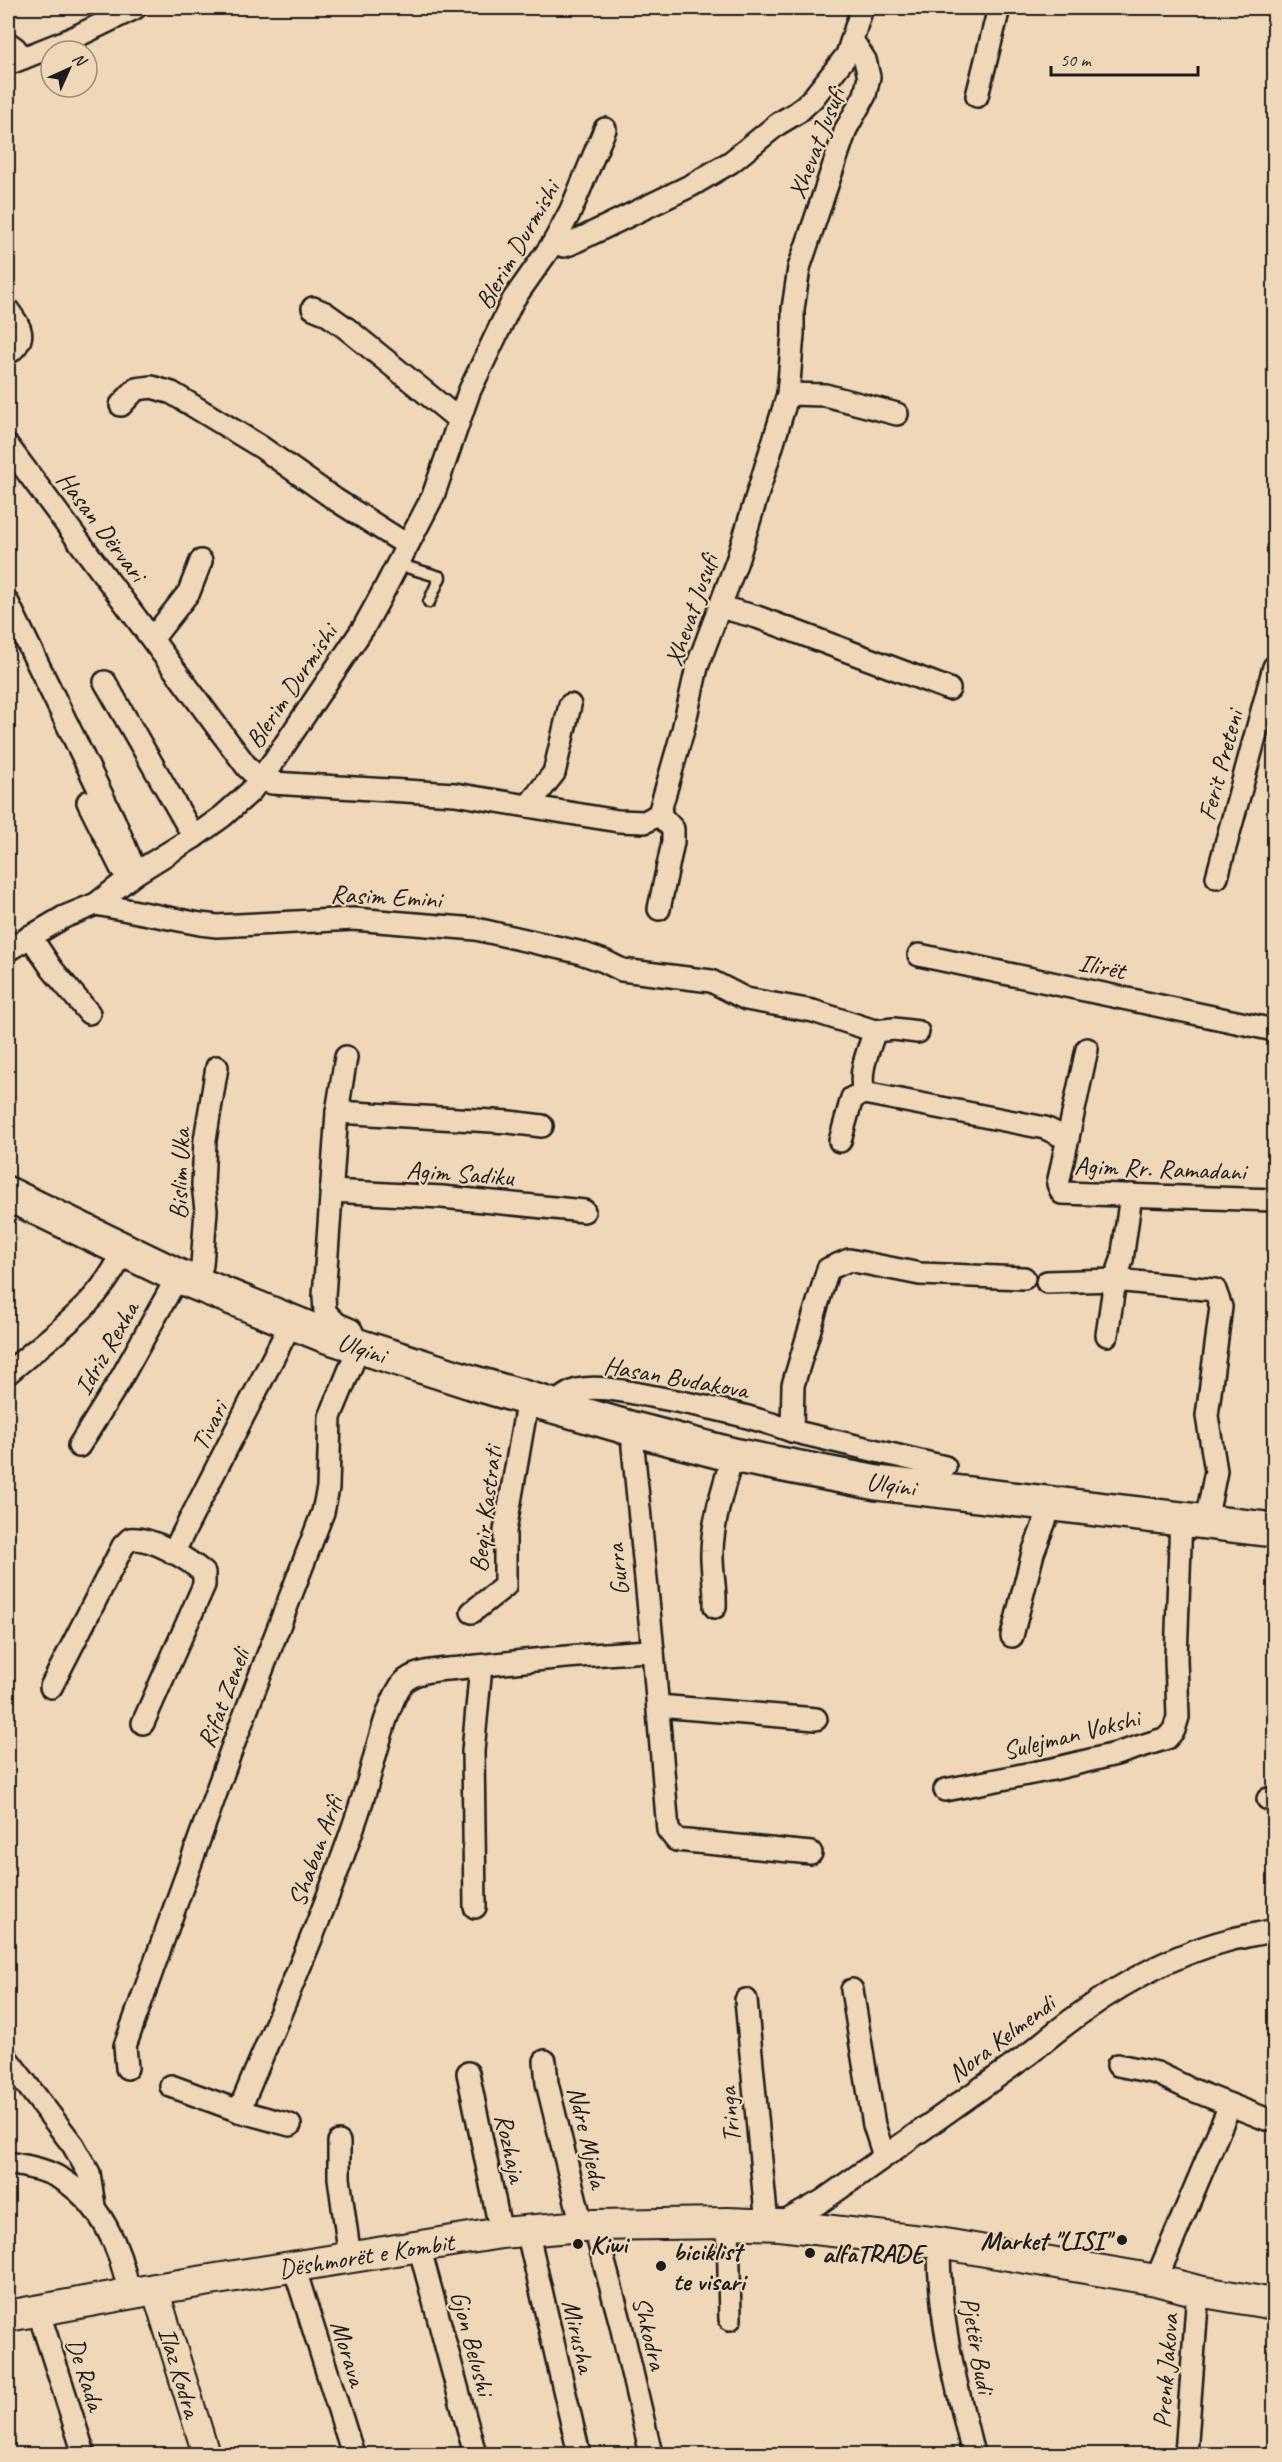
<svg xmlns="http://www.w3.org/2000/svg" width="1282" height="2462" font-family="Caveat,sans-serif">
  <rect width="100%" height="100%" fill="#f0d7b7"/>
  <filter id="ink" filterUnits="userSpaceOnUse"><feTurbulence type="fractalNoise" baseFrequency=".0167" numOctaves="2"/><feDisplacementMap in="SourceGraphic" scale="12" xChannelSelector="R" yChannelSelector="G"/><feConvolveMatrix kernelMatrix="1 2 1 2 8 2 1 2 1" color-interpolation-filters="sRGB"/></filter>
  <g filter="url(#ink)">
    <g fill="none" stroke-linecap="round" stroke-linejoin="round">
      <defs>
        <path id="service" d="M397,564l43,13 -11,25"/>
        <g id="minor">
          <path d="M8,43l7,5 8,10"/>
          <path d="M8,64l63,-25 64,-31"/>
          <path d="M977,96l22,-88"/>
          <path d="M554,242l10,4 6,-2 122,-59 39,-23 47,-38 20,-12 15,-14 34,-43 15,-47"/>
          <path d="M313,308l12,5 21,15 112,91"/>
          <path d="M8,310c11,16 21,26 2,42"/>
          <path d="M788,394l37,1 72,19"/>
          <path d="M121,405l15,-16 16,-2 20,6 89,54 75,53 71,45"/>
          <path d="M8,446l239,321 13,13 12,3 183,11 163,27 27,1 14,-8 24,-84 14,-63 40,-106 51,-167 5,-60v-25l6,-41 47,-139 19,-34 4,-18 -4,-17 -13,-20"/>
          <path d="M8,603l106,217 22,53"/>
          <path d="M720,607l37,10 192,72"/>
          <path d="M153,638l36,-46 12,-31"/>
          <path d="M105,682l89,155"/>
          <path d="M88,802l33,66"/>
          <path d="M528,806l26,-33 16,-68"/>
          <path d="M1217,877l57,-210"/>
          <path d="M96,904l104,20 17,2 137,-7 122,10 102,23 26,9 18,9 89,11 35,18 67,12 62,20c-7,20 -17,41 -11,62l181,35 23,11"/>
          <path d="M659,909l14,-67v-13l-14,-15"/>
          <path d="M30,936l22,33 37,44"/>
          <path d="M8,950l56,-33 32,-13 40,-31 58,-36 29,-21 27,-24 23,-30 91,-135 17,-31 52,-100 36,-104 44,-92 41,-58 17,-32 34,-81"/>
          <path d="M919,955l355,75"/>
          <path d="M875,1031l19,-2 24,3"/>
          <path d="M1087,1049l-29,135 4,9 212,7"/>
          <path d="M337,1112l172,10 33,4"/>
          <path d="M840,1141l12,-43 12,-5"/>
          <path d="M331,1191l111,6 142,14"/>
          <path d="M1047,1282l68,-2 100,10 6,17 -14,109 9,55 -10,50"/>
          <path d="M196,1283l6,-18 4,-55 -3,-25 2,-45 12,-73"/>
          <path d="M1107,1335l8,-55 7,-20 9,-65"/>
          <path d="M8,1373c41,-36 93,-69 115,-122"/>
          <path d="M556,1406c5,-9 11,-13 21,-16 23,-5 50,2 73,6 48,9 96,18 142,35"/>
          <path d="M633,1429v18l20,204 15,179 8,10 135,13"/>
          <path d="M79,1446l40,-64 59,-106"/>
          <path d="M945,1467l-153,-36 1,-46 35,-116 21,-9 71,14 104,4"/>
          <path d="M173,1553l118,-230"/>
          <path d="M715,1607c1,-19 -4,-38 -3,-56 1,-32 12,-66 21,-96"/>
          <path d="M472,1612l33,-26v-55l23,-133"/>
          <path d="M1012,1636l21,-83 18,-48"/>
          <path d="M51,1687l72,-141 7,-7c22,-2 58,20 74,34v12l-61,138"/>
          <path d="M658,1706l158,13"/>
          <path d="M945,1790l108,-21 63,-15 51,-16 7,-8 4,-13 -2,-59 5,-140"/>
          <path d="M1268,1799l6,-1"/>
          <path d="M475,1907l-2,-156 8,-85"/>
          <path d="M852,1990l22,135 10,31"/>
          <path d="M746,2000l21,225"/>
          <path d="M8,2060l65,85 16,28 5,33"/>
          <path d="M545,2061l2,22 35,143"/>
          <path d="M1118,2065l39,8 33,16 76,30"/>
          <path d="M127,2068l-2,-22 107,-298 91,-236 5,-24 2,-71 29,-70 -8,-17 -14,-6 -12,-12 -1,-16 13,-184 9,-55"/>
          <path d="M468,2073l33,160"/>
          <path d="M171,2086l68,25 51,14"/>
          <path d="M239,2111c45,-108 93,-214 128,-326 7,-23 22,-92 39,-105 16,-12 43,-10 62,-13 62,-7 123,-13 185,-16"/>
          <path d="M339,2142v36l11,80"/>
          <path d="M8,2163c16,3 33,5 48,13 44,23 65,72 73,118"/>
          <path d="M728,2223l2,96"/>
          <path d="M594,2225l26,96 31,133"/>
          <path d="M779,2225l43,-24 207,-147c57,-49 126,-95 200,-114 15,-4 30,-6 45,-10"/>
          <path d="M527,2230l52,224"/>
          <path d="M939,2243c-1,75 17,140 34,211"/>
          <path d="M419,2246l56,208"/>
          <path d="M294,2267l59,187"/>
          <path d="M1156,2280l74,-175"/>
          <path d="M38,2310l46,144"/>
          <path d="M1186,2454l12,-163"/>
        </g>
        <path id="tertiary" d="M155,2289l51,165"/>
        <path id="secondary" d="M8,2316l147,-27 346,-56 93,-8 134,-2 51,2 160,18 217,37 42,11 76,13"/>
        <path id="primary" d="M8,1194l170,82 146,59 147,47 162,47 100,26 144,28 397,47"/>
      </defs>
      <use href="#service" stroke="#1c1c1c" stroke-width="15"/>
      <use href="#minor" stroke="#1c1c1c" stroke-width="26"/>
      <use href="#tertiary" stroke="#1c1c1c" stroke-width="30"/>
      <use href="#secondary" stroke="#1c1c1c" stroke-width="34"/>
      <use href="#primary" stroke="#1c1c1c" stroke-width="38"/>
      <use href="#service" stroke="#f0d7b7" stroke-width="10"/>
      <use href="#minor" stroke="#f0d7b7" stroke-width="21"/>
      <use href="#tertiary" stroke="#f0d7b7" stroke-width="26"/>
      <use href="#secondary" stroke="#f0d7b7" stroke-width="30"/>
      <use href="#primary" stroke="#f0d7b7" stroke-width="33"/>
    </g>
  </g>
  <g fill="#1c1c1c" stroke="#f0d7b7" stroke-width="2">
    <circle cx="1122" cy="2240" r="6"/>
    <circle cx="578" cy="2244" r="6"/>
    <circle cx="810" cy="2253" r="6"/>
    <circle cx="661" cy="2266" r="6"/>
  </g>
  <g text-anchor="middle" stroke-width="4.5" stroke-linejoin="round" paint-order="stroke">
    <g font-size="26" fill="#1c1c1c" stroke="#f0d7b7">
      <text transform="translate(816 143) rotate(-69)" y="9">Xhevat Jusufi</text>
      <text transform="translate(517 245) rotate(-60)" y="9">Blerim Durmishi</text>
      <text transform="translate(102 526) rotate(53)" y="9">Hasan Dërvari</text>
      <text transform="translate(691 610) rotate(-71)" y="9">Xhevat Jusufi</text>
      <text transform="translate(291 686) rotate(-56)" y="9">Blerim Durmishi</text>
      <text transform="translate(1220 765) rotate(-75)" y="9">Ferit Preteni</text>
      <text transform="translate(386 896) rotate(3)" y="9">Rasim Emini</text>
      <text transform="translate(1102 966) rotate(12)" y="9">Ilirët</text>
      <text transform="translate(1160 1168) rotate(2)" y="9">Agim Rr. Ramadani</text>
      <text transform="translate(460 1173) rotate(4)" y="9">Agim Sadiku</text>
      <text transform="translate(179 1174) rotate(-88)" y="9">Bislim Uka</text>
      <text transform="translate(106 1348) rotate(-60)" y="9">Idriz Rexha</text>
      <text transform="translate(362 1348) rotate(18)" y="9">Ulqini</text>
      <text transform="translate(676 1377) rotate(10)" y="9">Hasan Budakova</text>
      <text transform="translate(209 1426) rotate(-63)" y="9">Tivari</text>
      <text transform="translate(891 1484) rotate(8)" y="9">Ulqini</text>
      <text transform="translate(485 1509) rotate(-83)" y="9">Beqir Kastrati</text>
      <text transform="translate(617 1570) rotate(-96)" y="9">Gurra</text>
      <text transform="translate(223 1698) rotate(-69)" y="9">Rifat Zeneli</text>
      <text transform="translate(1071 1734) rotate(-14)" y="9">Sulejman Vokshi</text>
      <text transform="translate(315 1851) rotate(-70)" y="9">Shaban Arifi</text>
      <text transform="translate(1001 2038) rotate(-37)" y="9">Nora Kelmendi</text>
      <text transform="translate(729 2115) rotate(-95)" y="9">Tringa</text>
      <text transform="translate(588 2137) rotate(77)" y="9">Ndre Mjeda</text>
      <text transform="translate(511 2148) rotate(78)" y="9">Rozhaja</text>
      <text transform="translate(366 2255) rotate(-9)" y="9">Dëshmorët e Kombit</text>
      <text transform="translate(650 2333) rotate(76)" y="9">Shkodra</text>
      <text transform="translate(579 2336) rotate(77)" y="9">Mirusha</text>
      <text transform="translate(473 2343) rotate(75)" y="9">Gjon Belushi</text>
      <text transform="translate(978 2345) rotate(80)" y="9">Pjetër Budi</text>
      <text transform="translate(349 2353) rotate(73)" y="9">Morava</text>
      <text transform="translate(1165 2371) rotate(-86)" y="9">Prenk Jakova</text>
      <text transform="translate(180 2372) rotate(73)" y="9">Ilaz Kodra</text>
      <text transform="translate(86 2374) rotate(72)" y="9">De Rada</text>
    </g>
    <g font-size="26" font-weight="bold" fill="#1c1c1c" stroke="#f0d7b7" text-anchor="start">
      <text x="1110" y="2249" text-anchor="end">Market "LISI"</text>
      <text x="590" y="2253">Kiwi</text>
      <text x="673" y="2260">biciklist<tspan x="673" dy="30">te visari</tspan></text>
      <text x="822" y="2262">alfaTRADE</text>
    </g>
  </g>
  <rect width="1282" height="2462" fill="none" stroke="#f0d7b7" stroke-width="30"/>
  <rect x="15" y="15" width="1252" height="2432" fill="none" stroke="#1c1c1c" stroke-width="2" filter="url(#ink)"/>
  <g transform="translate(69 69) rotate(45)"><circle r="28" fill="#f0d7b7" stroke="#9b8c79" stroke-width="1.5"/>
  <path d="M0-4.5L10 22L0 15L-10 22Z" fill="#1c1c1c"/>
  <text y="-9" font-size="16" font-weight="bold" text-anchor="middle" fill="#1c1c1c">N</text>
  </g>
  <path d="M1051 66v9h147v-9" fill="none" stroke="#1c1c1c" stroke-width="3"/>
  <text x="1060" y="66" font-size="18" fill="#1c1c1c" stroke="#f0d7b7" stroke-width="4.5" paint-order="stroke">50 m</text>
</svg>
